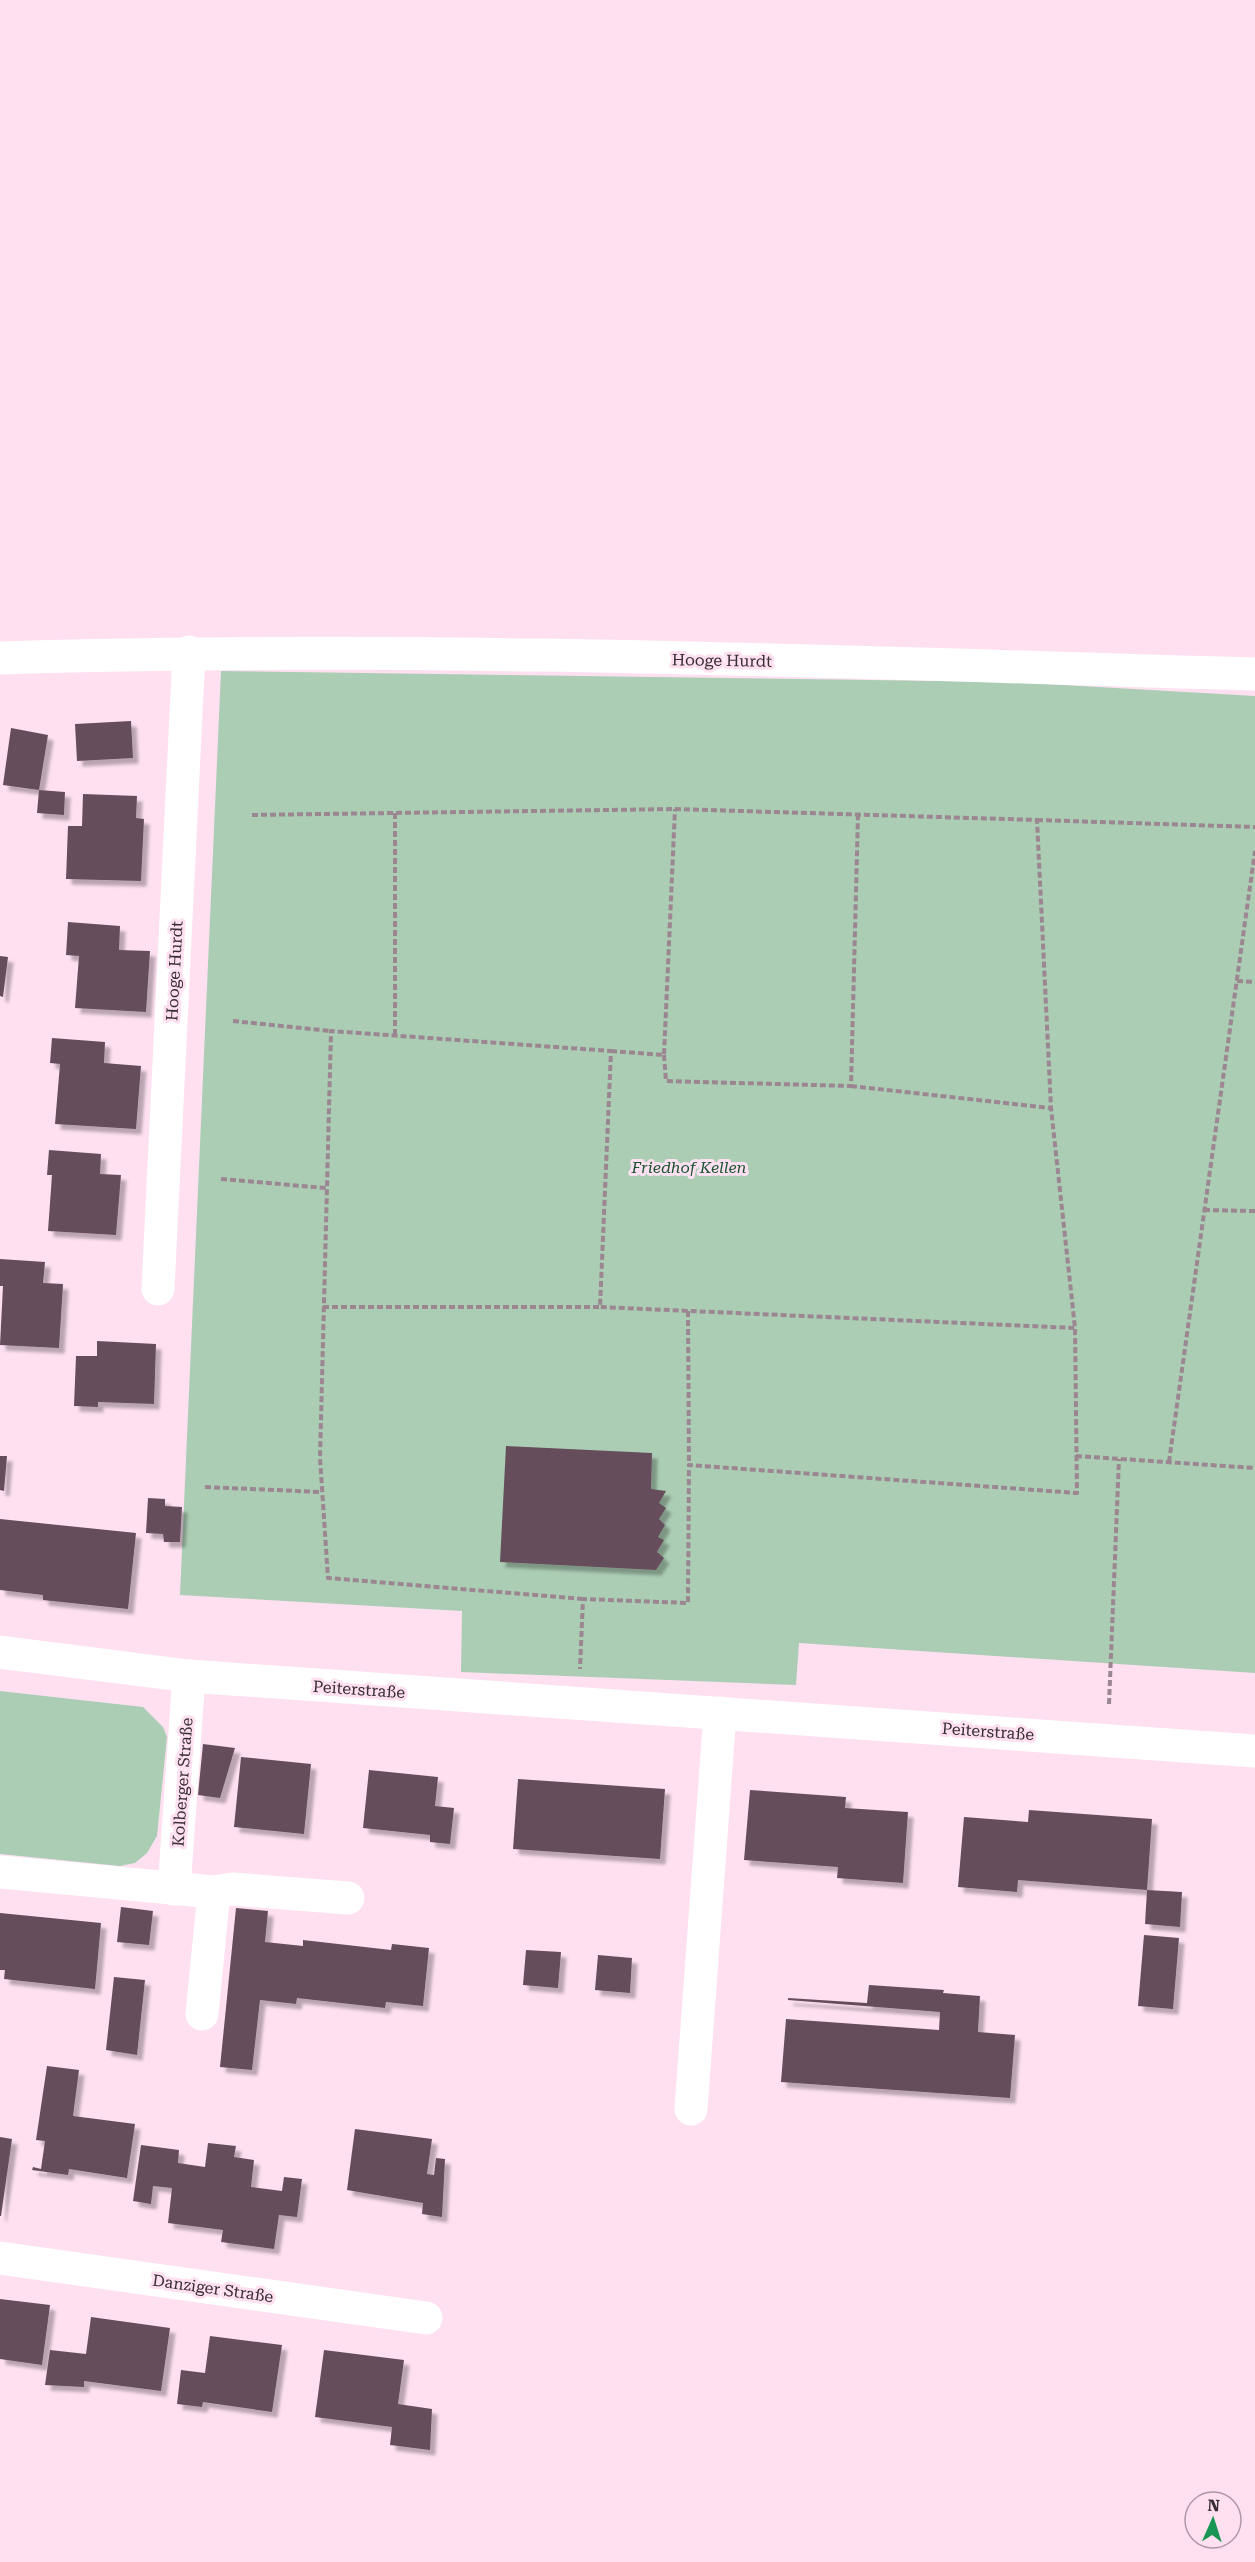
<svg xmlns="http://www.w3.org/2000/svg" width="1255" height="2562" font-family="'Roboto Serif',serif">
  <defs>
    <filter id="shadow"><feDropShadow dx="5.5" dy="5.5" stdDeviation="1.5" flood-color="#0004"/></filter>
  </defs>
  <rect width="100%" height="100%" fill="#fee0f1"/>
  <g fill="#abcdb4">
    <path d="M221,671l792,11 242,14v977l-456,-30 -3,42 -335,-13 1,-61 -282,-16z"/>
    <path d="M0,1691l143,16 20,20 4,10 -10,99 -10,17 -12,10 -15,3 -120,-12z"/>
  </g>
  <g fill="#664d5b" filter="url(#shadow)">
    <path d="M131,721l2,37 -56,3 -2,-37z"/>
    <path d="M11,728l37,7 -9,55 26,2 -1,23 -27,-2 2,-23 -36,-5z"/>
    <path d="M83,794l54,2 -1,22 8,1 -3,62 -75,-2 2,-53h14z"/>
    <path d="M68,922l52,4 -1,24 31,1 -4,61 -71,-4 4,-52 -13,-1z"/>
    <path d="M0,956l8,1 -5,40 -3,-1z"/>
    <path d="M52,1038l53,4 -1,21 37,3 -5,63 -81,-5 5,-60 -10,-1z"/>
    <path d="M49,1150l52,4 -1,20 21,1 -5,60 -68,-4 4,-56h-5z"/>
    <path d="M0,1259l45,3 -2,21 20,1 -4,64 -59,-3 3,-59h-3z"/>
    <path d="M97,1341l59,3 -2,60 -56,-2v5l-24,-1 2,-50h21z"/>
    <path d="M506,1446l146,7 -1,36 15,2 -7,12 7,5 -7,11 6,6 -7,12 6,3 -7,12 7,6 -8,12 -156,-8z"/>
    <path d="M0,1456h7l-3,35 -4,-1z"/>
    <path d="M148,1498l17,1v7l17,1 -2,35h-16l-1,-8 -17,-1z"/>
    <path d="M0,1519l136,14 -8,76 -85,-9v-5l-43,-5z"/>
    <path d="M203,1744l32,4 -15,50 -22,-3z"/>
    <path d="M241,1757l70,7 -7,70 -70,-7z"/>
    <path d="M369,1770l69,7 -3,29 19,2 -4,36 -20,-2v-7l-67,-7z"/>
    <path d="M518,1779l147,10 -5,70 -147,-10z"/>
    <path d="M750,1790l96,7 -1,11 63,4 -5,71 -66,-5 1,-11 -94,-7z"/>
    <path d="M1029,1810l123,9 -5,71 -129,-10 -1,12 -59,-5 6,-70 64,5z"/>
    <path d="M1147,1890l35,2 -2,35 -35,-3z"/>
    <path d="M121,1907l32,4 -4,34 -32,-3z"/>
    <path d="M236,1908l32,3 -3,31 38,4v-6l88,10 1,-6 37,4 -6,58 -37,-4 -1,6 -88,-10 -1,6 -36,-4 -8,70 -32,-3z"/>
    <path d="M0,1913l101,10 -6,66 -91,-10 1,-9h-5z"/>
    <path d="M1144,1935l35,3 -6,71 -35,-3z"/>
    <path d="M526,1950l35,2 -3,36 -35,-3z"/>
    <path d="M598,1955l34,3 -2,35 -35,-3z"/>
    <path d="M114,1977l31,3 -8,75 -31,-5z"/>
    <path d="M869,1985l75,5 -1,3 37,3 -2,36 37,3 -5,63 -229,-16 5,-63 153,11 1,-18 -152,-12v-2l79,5z"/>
    <path d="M47,2066l32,4 -6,46 62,8 -8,54 -58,-9 -1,6 -36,-5 1,-3 8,2 4,-28 -9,-1z"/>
    <path d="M355,2129l77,10 -5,35 7,1 2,-17 9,1 -3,58 -20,-3 1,-11 -76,-13z"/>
    <path d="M0,2137l12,2 -11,77h-1z"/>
    <path d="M208,2143l28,3 -2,11 20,3 -3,27 31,4 2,-14 18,2 -5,38 -18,-2 -5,34 -53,-7 2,-12 -55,-7 4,-35 -19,-2 -2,18 -18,-3 8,-56 38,5 -1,13 27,4z"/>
    <path d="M0,2299l50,6 -8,60 -42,-6z"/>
    <path d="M91,2317l79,11 -9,63 -77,-10v6l-39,-2 5,-35 36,4z"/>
    <path d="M210,2336l72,9 -10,67 -69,-10 -1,5 -25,-3 4,-34 24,3z"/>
    <path d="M324,2350l80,10 -6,44 34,5 -2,41 -40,-5 2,-18 -77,-10z"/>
  </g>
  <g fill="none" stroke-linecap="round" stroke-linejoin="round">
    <g stroke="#9b8692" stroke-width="4" stroke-dasharray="6 3" stroke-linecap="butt">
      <path d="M252,815l423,-6 362,11 14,288 24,220 2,165 -388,-28 -1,138 -105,-4 -3,70"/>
      <path d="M1037,820l218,7"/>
      <path d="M1237,981l18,1"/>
      <path d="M233,1021l98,10"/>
      <path d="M395,1035v-222"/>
      <path d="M611,1051l53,4 11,-246"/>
      <path d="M664,1055l2,26 185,5 7,-272"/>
      <path d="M851,1086l199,22"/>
      <path d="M221,1179l105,9"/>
      <path d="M1204,1210l51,1"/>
      <path d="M323,1307h277"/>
      <path d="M688,1311l1,154"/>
      <path d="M1076,1456l179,12"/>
      <path d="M1169,1462l86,-611"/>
      <path d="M205,1487l116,5"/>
      <path d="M583,1599l-255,-21 -8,-120 11,-427 280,20 -11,256 475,21"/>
      <path d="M1109,1704l10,-245"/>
    </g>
    <g stroke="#fff" stroke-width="33">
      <path d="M0,658c418,-13 837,4 1255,16"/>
      <path d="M158,1289l31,-637"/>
      <path d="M0,1652l189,24 1066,75"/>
      <path d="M0,1872l214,20 -12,122"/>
      <path d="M174,1889l15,-213"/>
      <path d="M214,1892l18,-3 116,9"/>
      <path d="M691,2109l29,-396"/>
      <path d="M0,2258l426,60"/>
    </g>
  </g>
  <g text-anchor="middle" stroke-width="6" stroke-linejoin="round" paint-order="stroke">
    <g font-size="16" fill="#382c33" stroke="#fee0f1">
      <text transform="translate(722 660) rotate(1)" y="6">Hooge Hurdt</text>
      <text transform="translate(174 971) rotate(-87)" y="6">Hooge Hurdt</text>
      <text transform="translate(359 1689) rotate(4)" y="6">Peiterstraße</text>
      <text transform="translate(988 1731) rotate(4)" y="6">Peiterstraße</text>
      <text transform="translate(182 1782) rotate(-86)" y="6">Kolberger Straße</text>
      <text transform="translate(213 2288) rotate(8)" y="6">Danziger Straße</text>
    </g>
    <g font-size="16" font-style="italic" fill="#18522f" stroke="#fee0f1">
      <text x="689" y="1173">Friedhof Kellen</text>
    </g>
  </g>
  <g transform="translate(1213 2520) rotate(3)"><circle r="28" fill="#fee0f1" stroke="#af98a5" stroke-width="1.5"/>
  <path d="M0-4.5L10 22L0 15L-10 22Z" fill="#1a9654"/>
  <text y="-9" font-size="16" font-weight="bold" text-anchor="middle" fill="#382c33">N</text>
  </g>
</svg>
